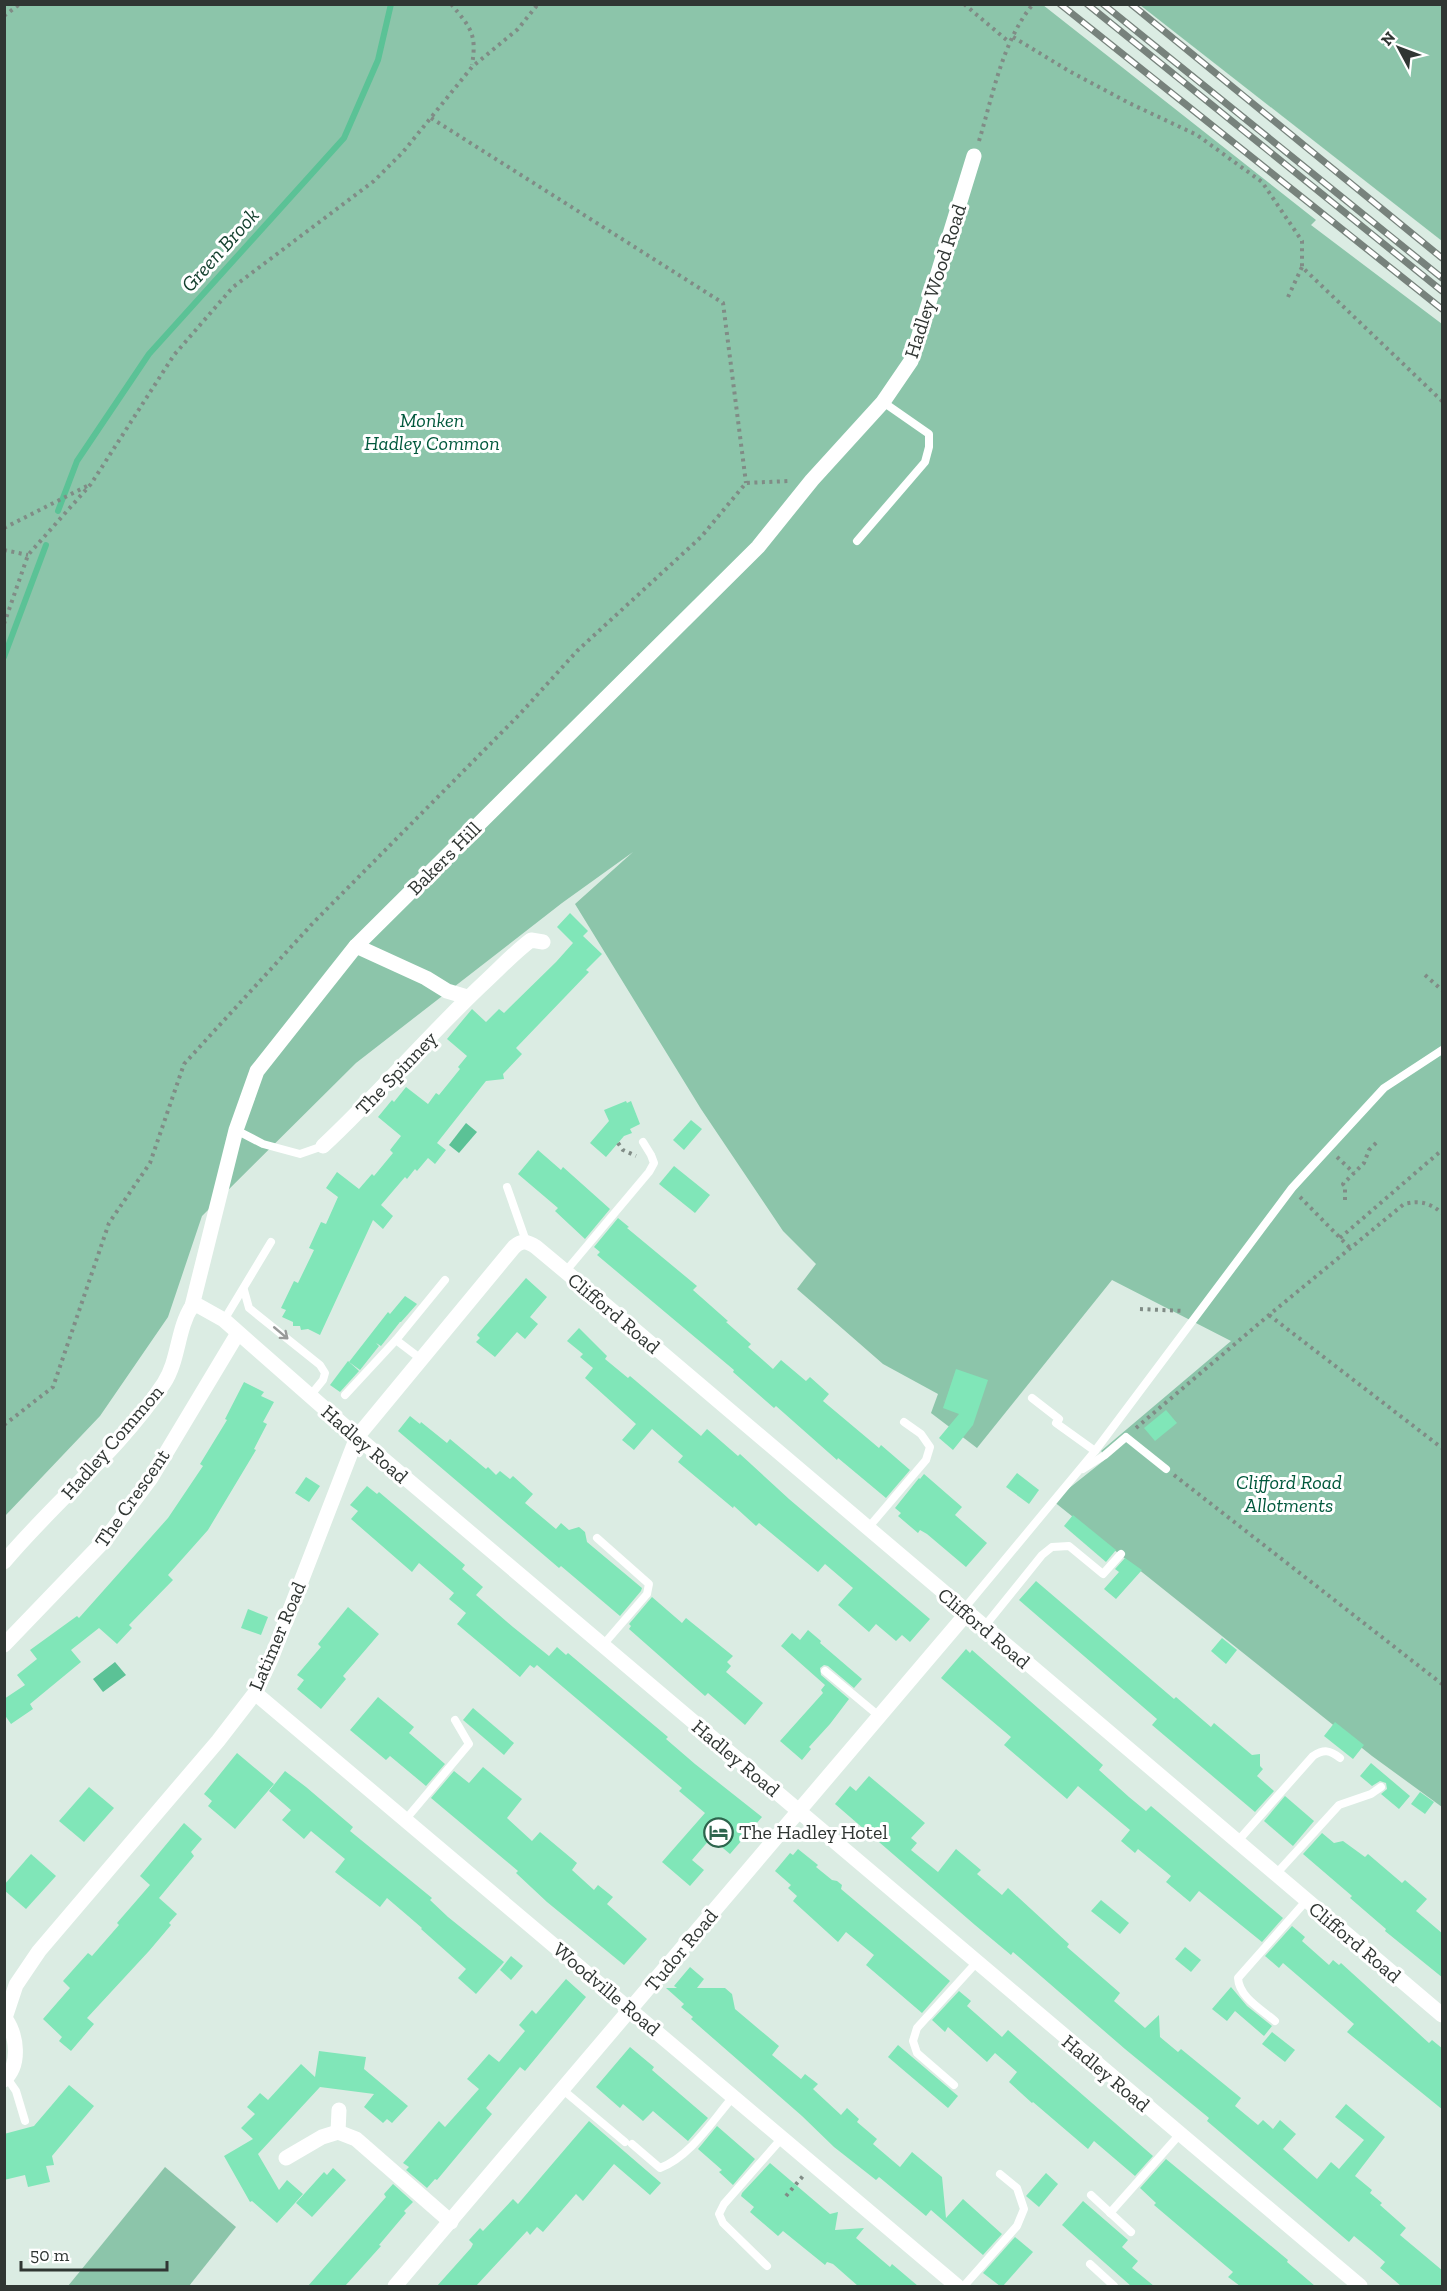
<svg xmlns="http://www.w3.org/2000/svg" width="1447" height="2291" font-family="'Zilla Slab',serif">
  <rect width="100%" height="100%" fill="#dbece3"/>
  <g fill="#8cc5aa">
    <path d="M5,5h1038l273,215 -5,5 131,99v1483l-70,-51 -319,-255 54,-43 -6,-7 130,-110 -119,-61 -135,168 -46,-35 7,-19 -55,-30 -86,-75 19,-25 -33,-33 -82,-122 -126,-205 58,-52 -71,51 -206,160 -154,153 -34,101 -68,99 -95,100z"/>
    <path d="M1140,5h302v236z"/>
    <path d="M165,2167l71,60 -47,59h-121z"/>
  </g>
  <g fill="#5bc296">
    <path d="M466,1123l11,9 -18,21 -10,-8z"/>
    <path d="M115,1662l11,13 -23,17 -10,-13z"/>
  </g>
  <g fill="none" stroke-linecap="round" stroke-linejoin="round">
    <g stroke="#5bc296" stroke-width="6">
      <path d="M58,511l19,-50 72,-107 195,-216 34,-78 13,-56"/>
      <path d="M4,657l42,-112"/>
    </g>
  </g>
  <g fill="#80e6b8">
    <path d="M570,913l18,18 -5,5 19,18 -16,16 3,2 -73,76 6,6 -19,20 1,5 -18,2 -4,5 -45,57 9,7 -11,14 -7,-6 -11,13 -2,-2 -8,10 -2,-2 -24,28 12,11 -10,13 -10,-9 -53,115 -12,-6 -7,1 -1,-4h-7v-4l-11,-5 4,-7 -5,-2 13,-27 4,2 16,-33 -5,-2 12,-26 5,2 12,-27 -12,-9 11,-16 22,17 13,-15 2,2 19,-23 -3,-3 11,-14 -23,-19 14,-17 2,2 12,-15 22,17 8,-11 3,2 21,-26 -2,-2 9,-11 -20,-17 25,-30 14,13 13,-13 5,4 52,-51 17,-19 -16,-16z"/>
    <path d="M626,1101l1,2 4,-2 9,23 -10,5 2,4 -8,3 -18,21 -16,-14 19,-22 -5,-11z"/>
    <path d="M691,1120l11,9 -18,21 -11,-10z"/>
    <path d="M538,1150l23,20 2,-3 47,42 -25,30 -30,-28 3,-3 -40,-34z"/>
    <path d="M674,1166l36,29 -15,18 -36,-29z"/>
    <path d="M618,1218l11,9 -2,1 70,58 -4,4 35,31 -2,1 25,22 -3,3 25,22 8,-9 25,21 4,-4 19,17 -6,7 56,47 2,-3 29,25 -24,28 -48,-40 -1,2 -61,-54 -2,2 -41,-36 1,-2 -137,-115 3,-3 -6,-5z"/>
    <path d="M526,1278l21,19 -17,20 8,7 -13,15 -8,-7 -22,25 -19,-15 4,-4 -3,-3z"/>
    <path d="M405,1296l12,8 -16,18h-1l-19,24 -5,-3 3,3 -19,24 -11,-8 39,-50 2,2z"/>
    <path d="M579,1328l28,28 -2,3 23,19 2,-2 71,60 6,-7 31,27 2,-2 49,45 141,120 -20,23 -8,-7 -6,6 -20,-17 -7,8 -31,-27 15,-17 -28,-24 -7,8 -59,-49 -3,3 -22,-20 -1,2 -55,-46 5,-6 -31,-27 -18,21 -12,-10 14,-16 -51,-46 8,-10 -13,-11 3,-3 -16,-13z"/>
    <path d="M348,1361l11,10 -19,21 -10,-7z"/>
    <path d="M956,1369l32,11 -15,45 -20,25 -14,-12 20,-24 -16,-6z"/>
    <path d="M244,1382l20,10 -3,4 13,6 -11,20 4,2 -13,25 2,1 -48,80 -40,45 5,5 -44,45 3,3 -15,16 -18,-16 -28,22 10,12 -51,42 3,5 -22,15 -7,-10v-15l21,-14 -8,-10 20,-16 -7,-9 47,-34 2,2 89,-100 35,-52 -3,-2 27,-44 -2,-1z"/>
    <path d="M1166,1410l11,13 -22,18 -11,-13z"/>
    <path d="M410,1416l10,8 1,-2 26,21 3,-4 36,30 2,-2 8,8 4,-4 10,8 3,-3 20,18 -8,9 31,26 5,-6 8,7 10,-3 6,5 2,10 55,46 -1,3 -21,25 -59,-50 -2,2 -161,-137z"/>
    <path d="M1017,1473l22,17 -10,14 -23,-17z"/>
    <path d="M924,1474l38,33 -7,8 32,28 -21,24 -39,-33 -7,-4 -2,3 -20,-17 3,-3 -6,-5 24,-30 1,1z"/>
    <path d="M306,1477l14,9 -11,16 -14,-9z"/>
    <path d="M367,1486l10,8 2,-2 86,73 -3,4 21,18 -7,8 37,32 36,29 8,-9 9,8 2,-2 100,84 -2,2 29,25 67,53 -32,37 -19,-16 -19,22 12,10 -14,16 -28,-24 43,-49 -26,-22 3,-3 -145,-123 -3,3 -4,-3 -10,12 -63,-53 9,-11 -17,-14 5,-6 -35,-30 -7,9 -61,-53 7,-8 -8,-6z"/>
    <path d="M1073,1515l43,35 -10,12 -42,-36z"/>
    <path d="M1125,1558l17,12 -26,29 -12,-10 15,-17 -4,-3z"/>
    <path d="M1036,1581l138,118 2,-2 35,30 3,-4 38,32 8,-1v12l3,3 -6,7 17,15 -19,21 -103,-87 5,-6 -138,-119z"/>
    <path d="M652,1597l30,26 4,-5 47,38 -6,6 4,4 -5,6 37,31 -18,22 -37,-32 -3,3 -76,-67 2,-3 -2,-2z"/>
    <path d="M348,1607l31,27 -36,42 3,3 -25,30 -24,-20 7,-9 -7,-5 24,-28 -3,-3z"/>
    <path d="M248,1609l20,8 -7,18 -20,-7z"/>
    <path d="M808,1630l13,11 -1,2 42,36 -8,9 -26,-22 -4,-1 -4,3 1,7 28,24 -19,25 -21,23 2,2 -9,11 -22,-19 43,-48 -2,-3 4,-5 -44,-39 11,-13 8,7z"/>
    <path d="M1222,1638l15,12 -11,14 -15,-13z"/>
    <path d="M966,1649l4,4 2,-3 131,115 -4,5 30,27 17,14 5,-5 132,112 -21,24 -63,-51 -9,11 -24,-20 5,-6 -33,-27 -3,4 -14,-12 9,-11 -52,-44 -11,13 -63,-54 7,-8 -70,-59z"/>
    <path d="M378,1697l36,30 -5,6 36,31 -19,22 -36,-30 -4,4 -36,-30z"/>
    <path d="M473,1708l41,35 -10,12 -41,-35z"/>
    <path d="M1335,1722l29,23 -11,14 -29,-23z"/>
    <path d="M237,1753l37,31 -39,45 -27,-23 4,-5 -8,-7z"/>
    <path d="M1371,1763l39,33 -11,13 -18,-15 6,-5 -1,-6 -6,-2 -8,5 -12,-10z"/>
    <path d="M483,1767l39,32 -15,19 25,23 8,-9 37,31 -5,7 22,20 4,-5 15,12 -6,7 40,35 -23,26 -77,-63 -31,-29 2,-2 -87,-73 23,-27 15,12z"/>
    <path d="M285,1771l21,16 47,40 -3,4 82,67 -2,2 18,17 56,45 -28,32 -18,-16 8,-9 -45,-40 1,-1 -35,-30 -7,9 -45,-35 10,-13 -34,-28 -7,8 -22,-19 9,-10 -22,-19z"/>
    <path d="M869,1776l56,47 -14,15 6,5 -6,7 27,22 18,-23 25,21 -4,4 25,21 6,-7 61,56 -2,3 53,46 -6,8 31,27 14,-13 1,22 18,15 3,-3 60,49 -6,8 23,19 5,-5 10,9 7,-9 16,14 -13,15 34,30 14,-17 8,7 25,-29 -29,-23 11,-13 39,33 -30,39 17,14 -2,3 12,10 -2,2 26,23 -6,7 43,36v15h-42l-21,-18 5,-6 -14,-12 -17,-14 -5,6 -142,-121 2,-3 -84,-69 -112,-97 -2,3 -36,-30 -140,-121 15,-18 6,5z"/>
    <path d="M89,1787l25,21 -30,34 -25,-21z"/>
    <path d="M1420,1792l14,10 -9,12 -14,-10z"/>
    <path d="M1285,1796l29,25 -21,25 -29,-25z"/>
    <path d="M184,1823l18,16 -11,13 3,4 -35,42 18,16 -8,9 2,2 -22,26 -62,67 7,6 -23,27 -12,-10 3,-4 -19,-18 27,-31 -7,-7 25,-28 4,3 27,-31 -2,-2 33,-38 -10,-9z"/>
    <path d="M1322,1833l12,10 9,-2 22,16 3,-3 34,29 3,-3 22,19 -11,12 27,23v44l-58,-47 1,-2 -36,-31 2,-2 -49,-42z"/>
    <path d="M798,1849l20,16 -2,2 16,13 5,1 5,4 -1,4 109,92 -28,32 -56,-48 8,-10 -28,-23 -8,10 -45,-41 4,-5 -9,-8 3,-3 -16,-14 15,-18 3,2z"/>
    <path d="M31,1854l25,22 -30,33 -22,-19v-5z"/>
    <path d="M1101,1900l28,23 -9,11 -29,-23z"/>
    <path d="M1292,1926l13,11 -3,4 27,24 4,-5 6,5 2,-2 88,80 3,-3 11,9v61l-96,-78 7,-8 -71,-61 -4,5 -14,-12z"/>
    <path d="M1185,1947l16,13 -10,12 -16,-13z"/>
    <path d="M511,1956l12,10 -12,14 -11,-10z"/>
    <path d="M690,1967l14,12 -7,9h28l7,6 3,15 44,37 -7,9 29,24 4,-5 13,10 -5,5 28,26 6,-7 12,11 -2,3 20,17 -4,5 27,23 12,-15 30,25 4,41 17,-19 39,35 -19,21 -52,-45 -5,6 -47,-39 -3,3 -42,-33 -32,-31 -111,-97 2,-2 -12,-10 3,-3 -18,-16h11l-3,-2z"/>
    <path d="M566,1979l20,18 -61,74 -5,-4 -34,41 6,6 -55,66 -2,-1 -8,9 -21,-18 3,-3 -6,-4 36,-42 6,6 34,-38 -12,-10 22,-25 10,8 26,-31 -6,-6 13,-15 4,4z"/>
    <path d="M1231,1987l16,19 25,20 -8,10 -29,-25 -8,10 -15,-12z"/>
    <path d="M959,1991l12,10 -4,5 35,31 6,-7 145,126 -18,20 -41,-35 -6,8 -55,-47 -1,1 -23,-21 8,-10 -22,-19 -8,9 -39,-35 -3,5 -13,-12z"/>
    <path d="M1272,2032l23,18 -10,12 -23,-18z"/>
    <path d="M898,2045l60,51 -10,12 -60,-51z"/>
    <path d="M630,2047l24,20 -2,3 56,48 -20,23 -35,-30 -10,10 -20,-17 -3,4 -24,-21z"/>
    <path d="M319,2051l47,6 -2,12 44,37 -16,17 -5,-4 -4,4 -19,-16 10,-13 -54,-7 -62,67 21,36 8,-10 16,14 -26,29 -25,-22 -2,1 -26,-46 29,-17 -12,-11 14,-14 -8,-7 13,-14 8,7 33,-36 14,13z"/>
    <path d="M69,2085l25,21 -42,50 2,9 -8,1 4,16 -22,5 -3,-12 -21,5v-46l30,-8z"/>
    <path d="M589,2121l72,62 -11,12 -36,-31 -31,37 -7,-7 -33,38 -6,-5 -7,8 -3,-4 -51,55h-39l34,-38 2,-4 -4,-4 11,-12 3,3 30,-32 5,5z"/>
    <path d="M717,2126l38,33 -22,26 -14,-13 3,-2 -24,-21z"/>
    <path d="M1166,2159l122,101 -1,2 28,24h-75l-12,-9 5,-5 -79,-67 2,-2 -16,-15z"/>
    <path d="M770,2163l60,51 8,-2 -3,18 29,-2 -8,10 34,29 2,-3 26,22h-60l-25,-22 -6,-2 -2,3 -42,-34 -5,5 -28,-24 4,-5 -13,-11 1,-3z"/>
    <path d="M333,2168l13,12 -34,37 -16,-14 28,-31 3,3z"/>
    <path d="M1046,2173l12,11 -19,23 -13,-11z"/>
    <path d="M393,2184l20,18 -9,9 2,2 -27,32 2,1 -36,40h-37l78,-89 -2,-3z"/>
    <path d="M1083,2201l45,39 -6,7 16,14 -6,7 22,18h-23l-69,-61z"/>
    <path d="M1015,2237l18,15 -30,34h-3l-17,-13z"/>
  </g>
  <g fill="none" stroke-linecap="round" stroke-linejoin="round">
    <g stroke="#808c86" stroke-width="4" stroke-dasharray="3 4.5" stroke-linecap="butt">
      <path d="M451,4c20,24 26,30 21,61"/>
      <path d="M964,4l45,38"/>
      <path d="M4,16l16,-12"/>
      <path d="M1013,37l56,34 60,32 68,32 65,47 40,59v26l140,134"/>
      <path d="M431,118l292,185 23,180"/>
      <path d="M979,141c14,-46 23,-99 54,-137"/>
      <path d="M1288,297l14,-30"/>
      <path d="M4,528l85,-43"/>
      <path d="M4,550l24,5"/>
      <path d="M4,624l24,-69 63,-71 83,-129 59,-68 141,-106 29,-29 69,-85 46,-38 20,-25"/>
      <path d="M1425,975l17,15"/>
      <path d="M618,1143l5,7 13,6"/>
      <path d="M1337,1157l17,16"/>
      <path d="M1300,1197l50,51"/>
      <path d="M1345,1200v-14l-2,-2 21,-21 5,-13 10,-10"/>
      <path d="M1340,1238l102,-88"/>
      <path d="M1140,1309l44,2"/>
      <path d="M1269,1315l173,133"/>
      <path d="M4,1425l49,-38 56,-164 41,-60 34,-99 129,-141 206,-208 58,-64 124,-114 45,-54 43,-2"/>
      <path d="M1136,1428l133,-113 135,-111c16,-4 26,-1 38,9"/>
      <path d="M1174,1475l268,209"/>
      <path d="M786,2196l17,-20"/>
    </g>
    <g stroke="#fff" stroke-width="8">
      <path d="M857,541l68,-79 4,-15v-13l-46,-32"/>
      <path d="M236,1130l27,14 37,10 23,-8"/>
      <path d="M507,1187l19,54"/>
      <path d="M565,1272l84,-100 5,-9 -3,-8 -8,-13"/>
      <path d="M244,1290l5,18 71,57 5,8 -2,7 -13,16"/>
      <path d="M224,1320l47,-78"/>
      <path d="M396,1340l25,19"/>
      <path d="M345,1395l51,-55 49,-60"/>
      <path d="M1095,1451l197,-263 92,-100 58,-38"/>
      <path d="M1083,1469l22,-14 21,-18 40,32"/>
      <path d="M868,1528l58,-68 4,-13 -9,-13 -17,-12"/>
      <path d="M597,1538l52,46 -2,10 -44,51"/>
      <path d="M963,1610l132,-159 -39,-28 3,-4 -27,-21"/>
      <path d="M984,1627l58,-72 10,-8 17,-1 34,28 18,-20"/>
      <path d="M825,1671l54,45"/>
      <path d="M406,1819l63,-75 -14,-24"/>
      <path d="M1237,1842l76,-86c11,-7 17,-6 27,2"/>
      <path d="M1276,1874l63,-69 32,-11 10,-7"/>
      <path d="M1275,2021c-14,-12 -36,-24 -37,-43l68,-77"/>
      <path d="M7,2078l9,13 9,30"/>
      <path d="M954,2085l-37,-32 -4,-12 4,-13 59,-65"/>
      <path d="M563,2090l62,52"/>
      <path d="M632,2144l28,24c31,-12 52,-47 73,-71"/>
      <path d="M1091,2195l40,37"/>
      <path d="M1110,2213l70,-79"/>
      <path d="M1090,2264l24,22"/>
      <path d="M767,2266l-44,-43 -4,-9 5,-10 58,-66"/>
      <path d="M964,2286l53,-60 7,-17 -7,-21 -17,-14"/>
    </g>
    <g stroke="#fff" stroke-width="15">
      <path d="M356,946l70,32 21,13 20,6"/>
      <path d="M323,1146c57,-53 107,-113 164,-166 15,-14 28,-28 44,-40l12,2"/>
      <path d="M192,1306h7l25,14 133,117 1003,849"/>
      <path d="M4,1562c51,-61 116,-112 160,-179 15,-23 13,-54 28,-77l44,-176 21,-59 99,-125 402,-399 54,-67 71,-78 28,-41 63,-205"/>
      <path d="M4,1645l100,-104 47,-63 87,-145"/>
      <path d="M255,1693l702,593"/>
      <path d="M5,2018l11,-33 23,-34 179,-210 37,-48 16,-34 86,-222 157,-190c8,-7 13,-6 22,0l60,50 846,718"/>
      <path d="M4,2080c17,-15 13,-45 1,-62"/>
      <path d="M338,2132l1,-22"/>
      <path d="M286,2158l36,-21 16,-5 18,7 95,83"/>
      <path d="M395,2286l572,-673"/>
    </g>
    <defs>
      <g id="rail">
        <path d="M1060,4l382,305"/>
        <path d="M1087,4l355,287"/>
        <path d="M1103,4l339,274"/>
        <path d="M1131,4l311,254"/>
      </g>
    </defs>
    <use href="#rail" stroke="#77827c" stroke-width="7"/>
    <use href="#rail" stroke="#fff" stroke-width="4.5" stroke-dasharray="14" stroke-linecap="butt"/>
  </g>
  <defs><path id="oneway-shaft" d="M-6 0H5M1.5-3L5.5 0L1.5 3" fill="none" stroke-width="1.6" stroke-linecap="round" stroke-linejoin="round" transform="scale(1.5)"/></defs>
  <use stroke="#989a99" href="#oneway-shaft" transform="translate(281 1333) rotate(40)"/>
  <defs>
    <symbol id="hotel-ring" viewBox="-11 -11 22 22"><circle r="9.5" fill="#fff" stroke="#2d654d" stroke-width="1.5"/><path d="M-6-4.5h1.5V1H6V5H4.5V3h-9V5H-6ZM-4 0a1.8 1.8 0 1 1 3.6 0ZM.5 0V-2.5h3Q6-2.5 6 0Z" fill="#2d654d"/></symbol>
  </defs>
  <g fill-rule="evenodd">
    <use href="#hotel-ring" x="702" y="1816" width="33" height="33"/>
  </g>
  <g text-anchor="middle" stroke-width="6" stroke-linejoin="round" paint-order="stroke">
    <g font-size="20" fill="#303633" stroke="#fff">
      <text transform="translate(935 281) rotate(-72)" y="7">Hadley Wood Road</text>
      <text transform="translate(444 858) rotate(-45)" y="7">Bakers Hill</text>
      <text transform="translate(396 1073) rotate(-46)" y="7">The Spinney</text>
      <text transform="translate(614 1313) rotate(40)" y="7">Clifford Road</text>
      <text transform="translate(112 1442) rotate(-49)" y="7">Hadley Common</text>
      <text transform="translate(365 1444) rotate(41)" y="7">Hadley Road</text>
      <text transform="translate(132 1498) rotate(-55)" y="7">The Crescent</text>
      <text transform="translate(984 1628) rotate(40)" y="7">Clifford Road</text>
      <text transform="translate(277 1636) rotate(-67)" y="7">Latimer Road</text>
      <text transform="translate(736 1758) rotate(40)" y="7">Hadley Road</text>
      <text transform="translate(1355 1942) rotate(40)" y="7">Clifford Road</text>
      <text transform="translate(681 1950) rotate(-50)" y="7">Tudor Road</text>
      <text transform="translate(607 1989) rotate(40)" y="7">Woodville Road</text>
      <text transform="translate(1106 2073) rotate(40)" y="7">Hadley Road</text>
    </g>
    <g font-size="20" font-style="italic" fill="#00583c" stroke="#fff">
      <text x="432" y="427">Monken<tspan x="432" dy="23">Hadley Common</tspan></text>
      <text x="1289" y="1489">Clifford Road<tspan x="1289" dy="23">Allotments</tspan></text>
    </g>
    <g font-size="20" fill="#303633" stroke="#fff" text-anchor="start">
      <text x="739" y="1839">The Hadley Hotel</text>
    </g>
    <g font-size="21" font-style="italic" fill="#15412f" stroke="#fff">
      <text transform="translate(220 250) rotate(-48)" y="7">Green Brook</text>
    </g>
  </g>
  <rect width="1447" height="2291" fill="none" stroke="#303633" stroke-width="12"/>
  <g transform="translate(1399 48) rotate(311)" stroke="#ffffff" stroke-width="4.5" paint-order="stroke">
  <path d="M0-4.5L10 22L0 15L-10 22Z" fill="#303633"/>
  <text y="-9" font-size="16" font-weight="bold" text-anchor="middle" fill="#303633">N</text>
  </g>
  <path d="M21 2261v9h146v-9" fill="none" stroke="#303633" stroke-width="3"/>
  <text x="30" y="2261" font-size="18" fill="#303633" stroke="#ffffff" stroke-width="4.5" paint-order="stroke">50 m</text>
</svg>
